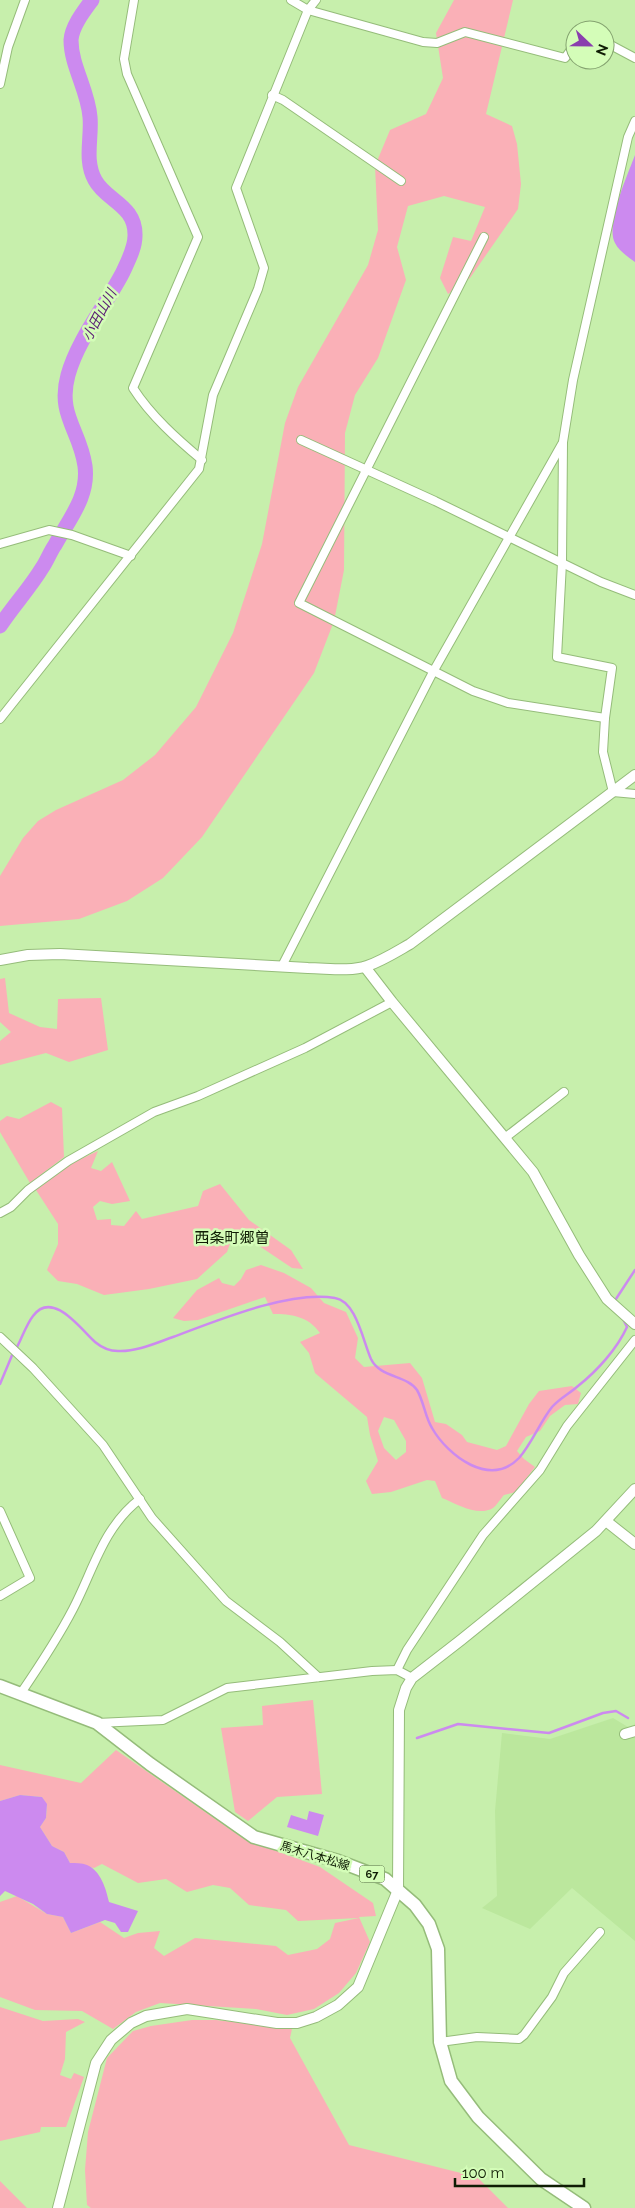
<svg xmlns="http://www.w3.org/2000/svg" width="635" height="2208" font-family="Raleway,'Noto Sans JP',sans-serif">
  <rect width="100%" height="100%" fill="#c7efac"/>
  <path fill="#bbe79d" d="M613,1718l15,9h5l2,-4v218l-63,-53 -42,41 -48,-21 15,-12 -2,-85 7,-78 48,6z"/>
  <g fill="#fab0b7" fill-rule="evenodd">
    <path d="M454,0h59l-27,114 26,12 5,18 4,40 -3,25 -48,69 -22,16 -8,-16 13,-41 18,4 14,-34 -41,-11 -36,10 -11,41 9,33 -28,78 -23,37 -10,38 -1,137 -10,51 -20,52 -112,164 -39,41 -36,23 -48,18 -79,7v-50l23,-38 15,-17 18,-11 67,-30 32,-25 41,-48 37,-74 29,-89 23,-121 13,-36 70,-122 10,-35 -3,-64 15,-36 36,-16 17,-36 -7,-45z"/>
    <path d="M5,978l4,35 31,14 17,2 1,-30 43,-1 7,52 -39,12 -23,-9 -46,12v-24l11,-9 -11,-10v-43z"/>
    <path d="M51,1102l11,6 2,49 -34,26 -30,-51v-11l7,-5 12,3z"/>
    <path d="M98,1151l-7,17 10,3 11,-9 18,39 -18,3 -12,-3 -7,6 4,13 14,-1v6l13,1 12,-15 6,8 56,-13 5,-15 17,-7 29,36 42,30 12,19 -11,-1 -46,-31 -14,1 -5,14 -30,27 -48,10 -45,6 -27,-11 -19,-3 -11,-11 11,-26v-20l-22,-34 36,-27z"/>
    <path d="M261,1265l23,8 27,15 13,15 22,9 12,26 -3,20 9,9 46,-4 12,15 13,44 11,2 16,11 5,7 30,8 9,-4 23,-42 10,-13 33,-5 9,7 -3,11 -13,1 -15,11 -10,15 -14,6 -9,14 7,8 11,8 -19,25 -12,3c-3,3 -7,10 -11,13 -15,9 -36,-4 -51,-10l-7,-17 -8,-1 -36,12 -19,2 -6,-13 12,-20 -8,-26 -3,-18 -52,-44 -6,-20 -9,-11 20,-9c-12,-17 -29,-19 -47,-19l-8,-17 -67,23 -14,1 -11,-3 24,-28 22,-12 3,5 12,3 7,-7 5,-9zM384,1417l10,3 12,21v11l-10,8 -12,-12 -6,-17z"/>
    <path d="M313,1700l9,94 -45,3 -29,24 -13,-9 -14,-84 42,-3 -1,-19z"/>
    <path d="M116,1750l128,89 76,28 53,36 3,13 -17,1 11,25 -14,31 -17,20 -25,16 -27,6 -31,-6 -96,-6 -24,9 -23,17 -31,-18 -47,-1 -35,-13v-95l17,-6 30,18 16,3 8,16 29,-11 24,16 14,-5 22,-2 -6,17 10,8 31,-18 81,8 12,9 29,-6 13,-10 5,-16 24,-5 -61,3 -12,-11 -37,-5 -19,-17 -17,-3 -26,7 -21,-13 -28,4 -36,-19 -8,4 -24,-5 -6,-11 -12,-6 -12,-19 6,-9 1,-13 -5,-8 -22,-2 -20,6v-36l81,18z"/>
    <path d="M0,2007l43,14 35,-2 7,3 -19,10 -1,27 -5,16 11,4 3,-6 10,4 -18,50h-25l-1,5 -40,9z"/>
    <path d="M192,2020h24l76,9 -2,9 59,107 128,32 31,31h-417l-4,-3 -2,-35 3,-38 19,-74 26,-27 18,-5z"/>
    <path d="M0,2181l27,27h-27z"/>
  </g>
  <g fill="#cc8aef">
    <path d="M635,155v107c-7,-5 -16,-11 -20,-19 -10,-18 13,-69 20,-88z"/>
    <path d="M20,1795l22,2 5,7 -1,14 -6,9 12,19 12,6 6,11c5,0 12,0 17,2 14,6 19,24 22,37l29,9 -10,21h-7l-6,-9 -10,-3 -34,13 -8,-16 -16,-3 -14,-10 -28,-13 -5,5v-95z"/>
    <path d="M309,1811l15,4 -6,21 -31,-9 4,-12 16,5z"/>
  </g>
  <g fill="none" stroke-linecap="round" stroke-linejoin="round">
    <g stroke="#cc8aef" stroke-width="2.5">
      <path d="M614,1302l21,-32"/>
      <path d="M16,1349c6,-11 10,-24 17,-33 20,-27 49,15 62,26 6,5 15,9 23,9 18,1 38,-8 55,-14 43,-16 117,-47 162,-39 21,3 28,43 36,61 9,19 36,16 46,31 7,12 8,27 15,38 16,28 58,60 87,30 13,-15 21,-36 33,-51 8,-9 17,-13 26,-21 19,-15 39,-37 49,-59l-4,-8"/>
      <path d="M0,1384l13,-31"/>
      <path d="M417,1738l41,-14 91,9 54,-20 13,-2 12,7"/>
    </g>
    <path stroke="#cc8aef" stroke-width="15" d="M0,626c13,-20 30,-38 42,-58 5,-7 8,-16 13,-23 14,-26 34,-48 30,-79 -5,-36 -28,-51 -17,-91 10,-36 38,-70 55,-103 5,-11 12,-24 12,-36 1,-31 -29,-35 -40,-56 -11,-20 -3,-42 -5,-63 -2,-27 -19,-51 -19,-77 1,-14 13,-29 21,-40"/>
    <defs>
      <g id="minor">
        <path d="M134,0l-10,59 3,15 71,163 -65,151c18,28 44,51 69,72"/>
        <path d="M291,0l17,10 115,32 14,1 28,-11 100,26 10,-14"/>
        <path d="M581,30h2"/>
        <path d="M605,42l30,16"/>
        <path d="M0,84l8,-37 17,-47"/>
        <path d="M272,95l11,5 118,81"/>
        <path d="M635,121l-7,16 -55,243 -10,62 -1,121 -5,94 55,11 -7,50 -2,34 10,40 22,2"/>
        <path d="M484,237l-185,366 174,88 35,12 97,15"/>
        <path d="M301,440l134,61 166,81 34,13"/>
        <path d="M0,544l49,-14 23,5 59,21"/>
        <path d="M0,719l199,-250 14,-74 45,-106 6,-21 -28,-80 72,-178 8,-10"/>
        <path d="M282,966l151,-294 129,-228"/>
        <path d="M506,1137l58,-45"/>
        <path d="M0,1213l11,-6 17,-17 40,-29 86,-49 44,-16 107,-48 87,-46"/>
        <path d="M0,1337l33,31 70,77 49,73 74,83 54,41 38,35"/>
        <path d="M0,1511l30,67 -30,18"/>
        <path d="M397,1670l10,-20 76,-115 57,-65 27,-44 68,-86"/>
        <path d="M21,1693c19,-28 37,-55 52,-84 20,-38 30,-82 67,-110"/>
        <path d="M97,1723l66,-3 64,-32 145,-17 25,-1 15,8"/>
        <path d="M440,2042l37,-5 42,2 5,-4 28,-38 12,-24 36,-41"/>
      </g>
      <g id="tertiary">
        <path d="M0,960l28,-5 32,-1 248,14c19,0 41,4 59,-2 15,-5 29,-14 43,-22l225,-169"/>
        <path d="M365,967l27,35 141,170 46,83 28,44 28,25"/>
        <path d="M606,1521l29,23"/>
        <path d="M625,1734l10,-3"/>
        <path d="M58,2208l38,-145 15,-23 20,-17 15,-7 41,-7 90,14h20l19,-6 22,-12 20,-18 40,-97 1,-180 7,-22 6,-10 49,-38 135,-109 39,-42"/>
      </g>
      <path id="primary" d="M0,1686l97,37 53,41 104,73 84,24 47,18 30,26 14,19 9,25 2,93 11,39 27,36 63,62 43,29"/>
    </defs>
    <use href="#minor" stroke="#95bc7a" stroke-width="10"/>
    <use href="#tertiary" stroke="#95bc7a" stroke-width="12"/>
    <use href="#primary" stroke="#95bc7a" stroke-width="15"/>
    <use href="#minor" stroke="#fff" stroke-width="8"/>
    <use href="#tertiary" stroke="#fff" stroke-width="10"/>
    <use href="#primary" stroke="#fff" stroke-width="12"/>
  </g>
  <g text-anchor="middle" stroke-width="5" stroke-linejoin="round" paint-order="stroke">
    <rect fill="#d4fdb8" stroke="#4a603a" stroke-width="1" x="359.5" y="1865.5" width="25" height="17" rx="4"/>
    <g font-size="11" font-weight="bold" fill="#0f1d04">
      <text x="372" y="1878">67</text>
    </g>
    <g font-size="12" fill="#0f1d04" stroke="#d4fdb8">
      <text transform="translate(315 1856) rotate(17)" y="4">馬木八本松線</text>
    </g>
    <g font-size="14" font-style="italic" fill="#591b74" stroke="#d4fdb8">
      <text transform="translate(99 315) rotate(-62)" y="5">小田山川</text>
    </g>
    <g font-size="15" fill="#0f1d04" stroke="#d4fdb8">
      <text x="232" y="1243">西条町郷曽</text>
    </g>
  </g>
  <g transform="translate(590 45) rotate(112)"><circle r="24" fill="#d4fdb8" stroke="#85a370"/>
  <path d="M0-4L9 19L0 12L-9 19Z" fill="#8a3eae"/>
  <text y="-8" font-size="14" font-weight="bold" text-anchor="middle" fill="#0f1d04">N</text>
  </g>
  <path d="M455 2178v8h129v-8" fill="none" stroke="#0f1d04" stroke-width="2.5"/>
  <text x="462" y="2178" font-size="15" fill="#0f1d04" stroke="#d4fdb8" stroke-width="4" paint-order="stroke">100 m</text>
</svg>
